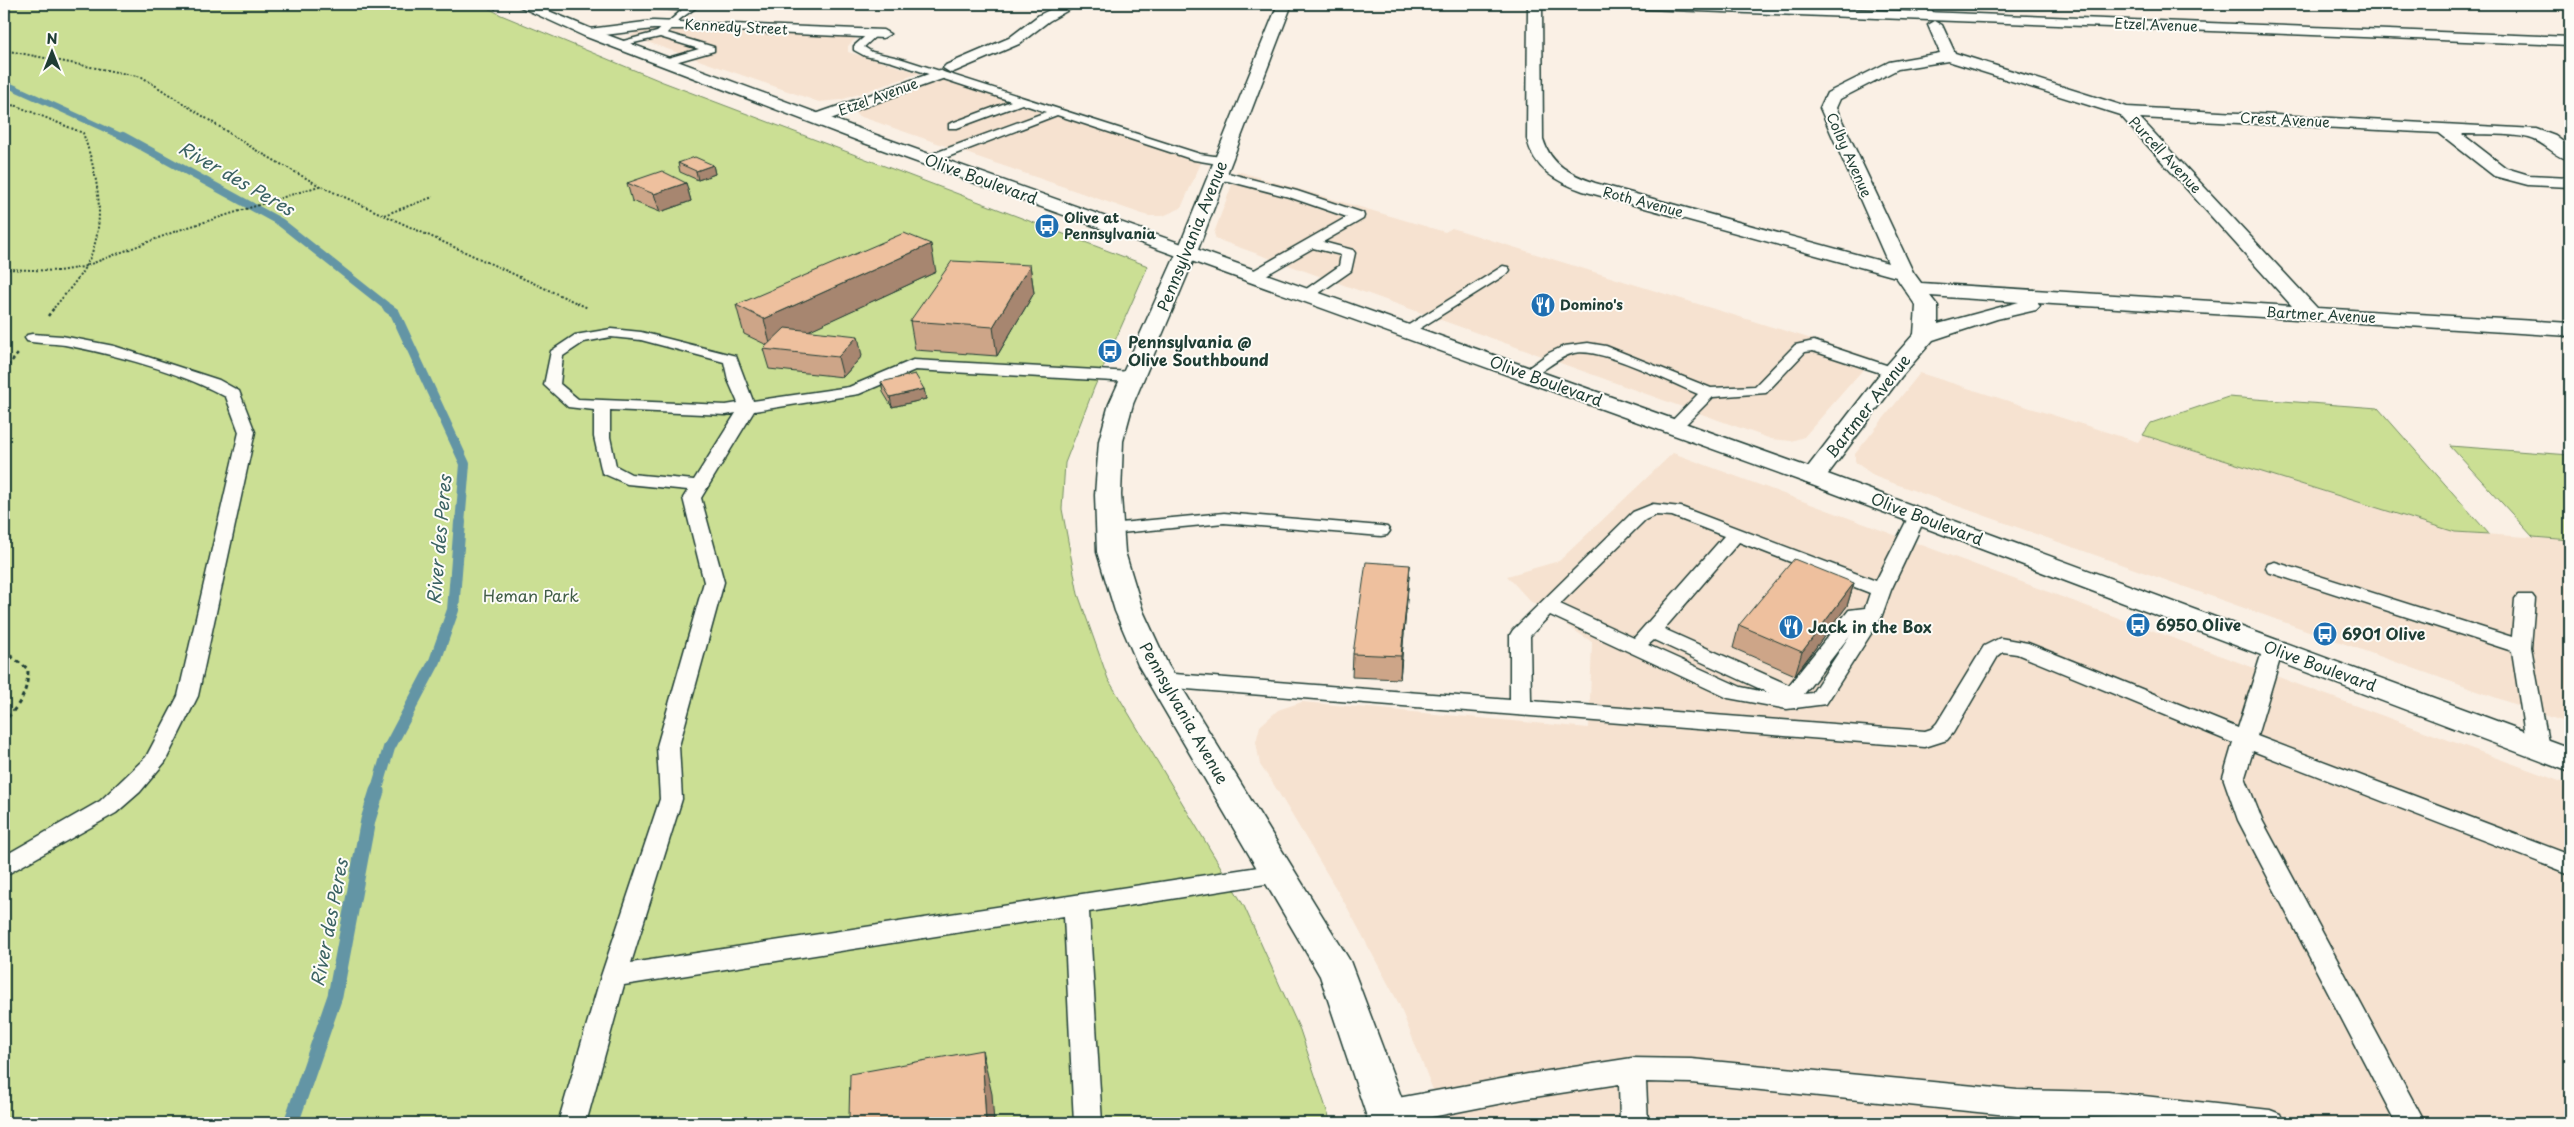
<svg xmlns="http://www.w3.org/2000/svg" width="2574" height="1127" font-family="'Playpen Sans',sans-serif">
  <rect width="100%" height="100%" fill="#faf0e5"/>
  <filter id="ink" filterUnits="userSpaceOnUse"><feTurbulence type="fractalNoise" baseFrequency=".02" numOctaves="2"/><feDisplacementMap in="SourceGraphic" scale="10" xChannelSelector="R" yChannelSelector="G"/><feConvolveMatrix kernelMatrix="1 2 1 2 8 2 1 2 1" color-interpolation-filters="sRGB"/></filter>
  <g filter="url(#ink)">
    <g fill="#f6e2d0">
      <path d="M668,27l190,9 -10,10v6l72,21 -79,27 -22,2 -189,-66 9,-6z"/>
      <path d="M942,79l259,84 -20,45 -18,8h-15l-292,-101 -1,-3 4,-3z"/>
      <path d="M1237,171l208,61 7,-4 421,130 -69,79 -13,4 -20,-2 -555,-200 -2,-6z"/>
      <path d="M1920,373l218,69 5,-7 312,97 115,8v184l-694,-247 -21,-15v-8z"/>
      <path d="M1673,453l897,332v338h-1124l-47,-119 -52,-97 -73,-122 -14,-20 -4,-23 4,-16 18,-16 24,-8 287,26 3,-86 -62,-41 -23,-25 52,-15z"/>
    </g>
    <g fill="#cbdf94" stroke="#758e64">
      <path d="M4,4h477l20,11 162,67 485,184 -54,122 -29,75 -3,46 16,85 30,85 136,227 56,124 31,93h-1327z"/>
      <path d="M2228,397l150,11 111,126 -34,-2 -312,-97 8,-12z"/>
      <path d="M2450,446l120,9v85l-37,-3z"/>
    </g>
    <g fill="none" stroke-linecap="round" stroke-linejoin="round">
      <path stroke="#6395a5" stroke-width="6" d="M4,83l121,55"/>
      <path stroke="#6395a5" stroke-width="8" d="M123,136l157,86 110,87"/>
      <path stroke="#6395a5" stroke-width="10" d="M388,308l7,5 70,151 -5,60"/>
      <path stroke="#6395a5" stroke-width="12" d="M376,792l13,-44 46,-87 18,-51 7,-88"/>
      <path stroke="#6395a5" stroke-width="15" d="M291,1123l44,-127 33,-176 9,-29"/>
      <defs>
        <g id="lane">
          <path d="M649,4h52l-21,15 -13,14 47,14v4l-49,14 -4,-1v-4l38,-11 -39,-12 -44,10v-4l41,-11 25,-22 -30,-1 -5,-3z"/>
          <path d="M870,32l8,2 -14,13 8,5 27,6 301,96 28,4 2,3 -6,4 -30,-5 -137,-45 -125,48h-8v-6l122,-45 -24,-8 -65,24h-8v-4l62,-23 -119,-39 -27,-6 -11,-6v-4z"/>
          <path d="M1217,173h11l69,18 66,22 1,3 -1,3 -40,23 30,8 2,3 -4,18 -39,27h-10l-2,-3 2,-3 37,-26 2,-11 -28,-7 -54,31h-10l-2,-3 2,-3 98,-56 -58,-20 -61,-16 -15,-1 -2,-3z"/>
          <path d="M1503,266l5,1 2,3 -2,3 -97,61 -5,1 -7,-4z"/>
          <path d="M611,329l30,3 95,24 17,45 96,-14 64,-27 219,12 8,5 -8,5 -217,-12 -56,24 -105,17 -53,87 23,84 -45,164 3,53 -51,164 647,-99 8,2 4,7 -4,7 -8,2 -189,30 13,211h-28l-10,-207 -440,69 -38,138h-28l43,-147 59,-177 -3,-53 47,-164 -21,-84 5,-8 -61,-6 -25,-11 -8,-36v-27l-26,-3 -24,-22 7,-34 24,-16zM611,337l30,3 83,22 4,18 10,23 -12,2 -148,-6 -18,-15 3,-28 21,-14zM610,410l116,5 10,-2 -42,67 -63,-6 -15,-8 -6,-29z"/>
          <path d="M32,334l30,2 52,10 105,34 20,11 16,41 -57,264 -33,66 -25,30 -24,21 -112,63v-20l96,-55 46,-44 32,-61 61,-264 -13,-35c-45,-25 -110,-42 -161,-52 -13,-2 -26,-1 -38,-4l-2,-3 2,-3z"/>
          <path d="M1814,341l84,28 3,3 -8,5 -80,-26 -8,1 -39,41 -53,4 -33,33 -6,2 -8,-5 32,-33c-27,-11 -97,-47 -124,-41 -15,4 -28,16 -41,24l-5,2 -8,-5 29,-21 15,-7 24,-3 18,3 105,42 44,-2 40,-41z"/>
          <path d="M1653,504l28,3 195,74 35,-69h12l3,4 -35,74 -10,28 -55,86 -39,5 -59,-11 -178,-83 -20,21 1,65 394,30 6,-2 6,-6 47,-77 16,-8 28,5 210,85 25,-79 3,-5 7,-2 7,2 3,5 -26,87 313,119v19l-317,-123 -8,26 17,43 163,303h-29l-158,-303 -15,-43 10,-34 -216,-89 -14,-2 -5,4 -45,77 -6,7 -22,7 -764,-60 -7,-2 -3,-5 3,-5 7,-2 349,27v-65l3,-5 120,-118zM1656,515l16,1 52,20 -90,102 -74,-34 85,-84zM1739,542l131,51 -5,15 -16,2 -60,75 -125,-56zM1850,635l-38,58 -8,1zM1654,640l115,53 -28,-6 -93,-42z"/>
          <path d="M1224,513l157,13 6,1 3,4 -3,4 -6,1 -157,-13 -114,11 -6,-1 -3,-4 3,-4 6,-1z"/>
          <path d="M2275,562l237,75 3,-38 3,-4h14l3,4 -4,48 18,101 -3,6 -8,2 -8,-2 -3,-6 -15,-97 -244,-79 -2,-4 2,-4z"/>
          <path d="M1632,1058l59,1 326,31 91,2 162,18 10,4 4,9h-128l-48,-5 -91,-2 -326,-33 -45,-1 2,41h-28l-1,-39 -91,14 -127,25h-21l-7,-10 4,-9 10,-4 141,-26z"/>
        </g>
        <g id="street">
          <path d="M1062,4h17l-30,17 -30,23 -63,27 -5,2 -8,-5 3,-3 63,-27 30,-23z"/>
          <path d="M1528,4h14l1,135c8,27 28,35 52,44l293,80 -68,-155 7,-15 62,-31 51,-9 -12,-28 7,-4 7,4 13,28 172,54 409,22 19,7 15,11v13c-15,-3 -25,-18 -41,-22 -21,-5 -46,-3 -67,-4l44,34 23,7 41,2v10l-42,-2 -34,-9 -55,-43 -299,-15 177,190 253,15v13l-533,-33 3,3 -4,4 -39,9 -64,21 -32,37 -79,105 -9,3 -9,-3 -4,-5 4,-5 81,-105 29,-33 2,-28 -20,-29 -313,-86c-28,-10 -49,-22 -56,-52zM1948,61l172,54 172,191 -371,-23 -8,-11 -77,-164 4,-9 58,-30zM1930,296l89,6 -81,22v-18z"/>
          <path d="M1913,4h14l9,12 -2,3h-10z"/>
          <path d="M653,21l230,9 7,4 -7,4 -197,-9h-33l-64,8 -7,-4 7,-4z"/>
          <path d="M940,70l8,5 -3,3 -123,44 -6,2 -8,-5 2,-3z"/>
        </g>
        <g id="secondary">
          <path d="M1278,4h14l-95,248 -64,152 -10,37 -2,54 4,57 18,59 25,54 182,296 61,162h-42l-49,-147 -182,-311 -23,-54 -18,-59 -2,-57 4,-54 10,-37 68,-152z"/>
          <path d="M1614,4h106l850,33v8l-949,-37z"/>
        </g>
        <path id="primary" d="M514,4h18l62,26 282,105 946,337 748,276v24l-766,-290 -940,-339 -280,-107z"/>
      </defs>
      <use href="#lane" stroke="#1f3d34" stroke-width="3"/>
      <use href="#street" stroke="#1f3d34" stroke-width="3"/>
      <use href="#secondary" stroke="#1f3d34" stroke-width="3"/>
      <use href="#primary" stroke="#1f3d34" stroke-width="3"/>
      <g stroke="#1f3d34" stroke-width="2" stroke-dasharray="2 2" stroke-linecap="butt">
        <path d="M483,4l13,5"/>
        <path d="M4,50l138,27 112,72 66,37 268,122"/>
        <path d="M4,104l13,2 66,27c13,38 24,83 8,122 -8,20 -24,37 -38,54"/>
        <path d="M384,215l49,-18"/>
        <path d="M4,269l55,2 24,-4 96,-37 140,-44"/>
      </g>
      <g stroke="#1f3d34" stroke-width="2.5" stroke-dasharray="3 3" stroke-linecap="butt">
        <path d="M48,316l6,-8"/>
        <path d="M4,370l14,-16"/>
      </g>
      <path stroke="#1f3d34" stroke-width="3" stroke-dasharray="4 4" stroke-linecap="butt" d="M4,651l24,18c0,23 -8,36 -24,52"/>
      <use href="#lane" fill="#fdfcf7" fill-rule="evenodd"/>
      <use href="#street" fill="#fdfcf7" fill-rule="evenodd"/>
      <use href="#secondary" fill="#fdfcf7" fill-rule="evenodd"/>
      <use href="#primary" fill="#fdfcf7" fill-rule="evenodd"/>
    </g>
    <g fill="#cda588" stroke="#1f3d34">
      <path d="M678,163l35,2 2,9 -17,6 -18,-8z"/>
      <path d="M627,183h59l5,18 -31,11 -28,-11z"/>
      <path d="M1030,265l4,28 -37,63 -82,-6 -5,-29z"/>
      <path d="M936,272l-127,58 53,26 -19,21 -74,-8 -6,-20 4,-4 -23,-11 -8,-29z"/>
      <path d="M881,382l43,7 2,10 -34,8 -9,-15z"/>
      <path d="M1410,565l-10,114 -48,-2 1,-23z"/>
      <path d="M1854,583l-7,23 -52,69 -62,-27 6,-23z"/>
    </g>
    <g fill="#a7866f" stroke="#1f3d34">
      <path d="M713,165l2,9 -17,6 -2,-9z"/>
      <path d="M686,183l5,18 -31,11 -6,-18z"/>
      <path d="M931,244l5,28 -165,76 -7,-29z"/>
      <path d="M1030,265l4,28 -37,63 -4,-29z"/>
      <path d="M858,336l4,20 -19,21 -5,-20z"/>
      <path d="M924,389l2,10 -34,8 -2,-10z"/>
      <path d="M1410,565l-2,22 -8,92 1,-23z"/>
      <path d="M1854,583l-7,23 -52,69 7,-23z"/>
      <path d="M982,1050l10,44 2,29h-8z"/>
    </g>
    <g fill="#eec09e" stroke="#1f3d34">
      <path d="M695,157l18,8 -17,6 -18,-8z"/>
      <path d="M662,171l24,12 -32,11 -27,-11z"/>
      <path d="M904,233l27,11 -167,75 -28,-14z"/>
      <path d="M952,261l78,4 -37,62 -83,-6z"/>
      <path d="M785,328l73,8 -20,21 -75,-8z"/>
      <path d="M915,374l9,15 -34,8 -9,-15z"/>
      <path d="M1794,559l60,24 -52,69 -63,-27z"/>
      <path d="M1366,562l44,3 -9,91 -48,-2z"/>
      <path d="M982,1050l4,73h-165l28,-5 1,-44z"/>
    </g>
  </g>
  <defs>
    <symbol id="bus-disc" viewBox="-11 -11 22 22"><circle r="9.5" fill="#1f6fb2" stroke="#fdfcf7"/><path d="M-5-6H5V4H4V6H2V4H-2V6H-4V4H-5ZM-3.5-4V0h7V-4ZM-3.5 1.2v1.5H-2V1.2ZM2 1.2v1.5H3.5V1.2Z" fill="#fff"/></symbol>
    <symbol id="restaurant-disc" viewBox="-11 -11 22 22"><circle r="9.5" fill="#1f6fb2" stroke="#fdfcf7"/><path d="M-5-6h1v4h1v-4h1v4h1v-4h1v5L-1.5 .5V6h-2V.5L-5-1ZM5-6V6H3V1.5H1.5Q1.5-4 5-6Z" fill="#fff"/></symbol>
  </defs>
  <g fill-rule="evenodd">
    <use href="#bus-disc" x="1033" y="212" width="28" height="28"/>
    <use href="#restaurant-disc" x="1529" y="291" width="28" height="28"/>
    <use href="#bus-disc" x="1096" y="337" width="28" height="28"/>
    <use href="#bus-disc" x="2124" y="611" width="28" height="28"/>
    <use href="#restaurant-disc" x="1777" y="613" width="28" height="28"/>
    <use href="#bus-disc" x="2311" y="620" width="28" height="28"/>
  </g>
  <g text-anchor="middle" stroke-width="4" stroke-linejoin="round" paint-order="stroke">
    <g font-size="14" fill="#1f3d34" stroke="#fdfcf7">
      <text transform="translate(2156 25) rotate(2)" y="5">Etzel Avenue</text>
      <text transform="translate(736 27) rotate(3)" y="5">Kennedy Street</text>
      <text transform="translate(878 97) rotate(-20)" y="5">Etzel Avenue</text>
      <text transform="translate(2285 120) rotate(3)" y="5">Crest Avenue</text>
      <text transform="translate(1849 155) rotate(66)" y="5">Colby Avenue</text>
      <text transform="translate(2165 155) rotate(47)" y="5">Purcell Avenue</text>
      <text transform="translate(1643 202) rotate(15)" y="5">Roth Avenue</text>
      <text transform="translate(2321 315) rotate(3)" y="5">Bartmer Avenue</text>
    </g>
    <g font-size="14" font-weight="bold" fill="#1f3d34" stroke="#fdfcf7" text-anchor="start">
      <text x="1064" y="223">Olive at<tspan x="1064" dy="16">Pennsylvania</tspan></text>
      <text x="1560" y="310">Domino's</text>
    </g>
    <g font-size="16" fill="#1f3d34" stroke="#fdfcf7">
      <text transform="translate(981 179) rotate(20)" y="6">Olive Boulevard</text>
      <text transform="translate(1192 236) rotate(-68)" y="6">Pennsylvania Avenue</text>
      <text transform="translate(1546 381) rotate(20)" y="6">Olive Boulevard</text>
      <text transform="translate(1868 406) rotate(-52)" y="6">Bartmer Avenue</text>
      <text transform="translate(1927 519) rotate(21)" y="6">Olive Boulevard</text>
      <text transform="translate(2320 666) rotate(20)" y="6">Olive Boulevard</text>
      <text transform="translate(1184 713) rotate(60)" y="6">Pennsylvania Avenue</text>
    </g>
    <g font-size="16" font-weight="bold" fill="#1f3d34" stroke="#fdfcf7" text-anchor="start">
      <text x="1128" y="348">Pennsylvania @<tspan x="1128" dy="18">Olive Southbound</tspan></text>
      <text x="2156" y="631">6950 Olive</text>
      <text x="1808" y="633">Jack in the Box</text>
      <text x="2342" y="640">6901 Olive</text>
    </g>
    <g font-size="16" fill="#415d47" stroke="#fdfcf7">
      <text x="531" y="602">Heman Park</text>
    </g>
    <g font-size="18" font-style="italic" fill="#3b6263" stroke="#fdfcf7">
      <text transform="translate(236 179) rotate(30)" y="6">River des Peres</text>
      <text transform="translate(440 540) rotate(-85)" y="6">River des Peres</text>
      <text transform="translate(330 923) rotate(-79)" y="6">River des Peres</text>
    </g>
  </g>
  <rect width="2574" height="1127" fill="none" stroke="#fdfcf7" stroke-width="20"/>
  <rect x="10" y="10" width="2554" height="1107" fill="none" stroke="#1f3d34" stroke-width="2" filter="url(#ink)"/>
  <g transform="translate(52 52)" stroke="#fdfcf7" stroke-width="4" paint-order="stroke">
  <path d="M0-4L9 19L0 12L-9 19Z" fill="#1f3d34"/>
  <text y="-8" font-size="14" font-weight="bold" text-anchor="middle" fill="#1f3d34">N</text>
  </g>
</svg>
